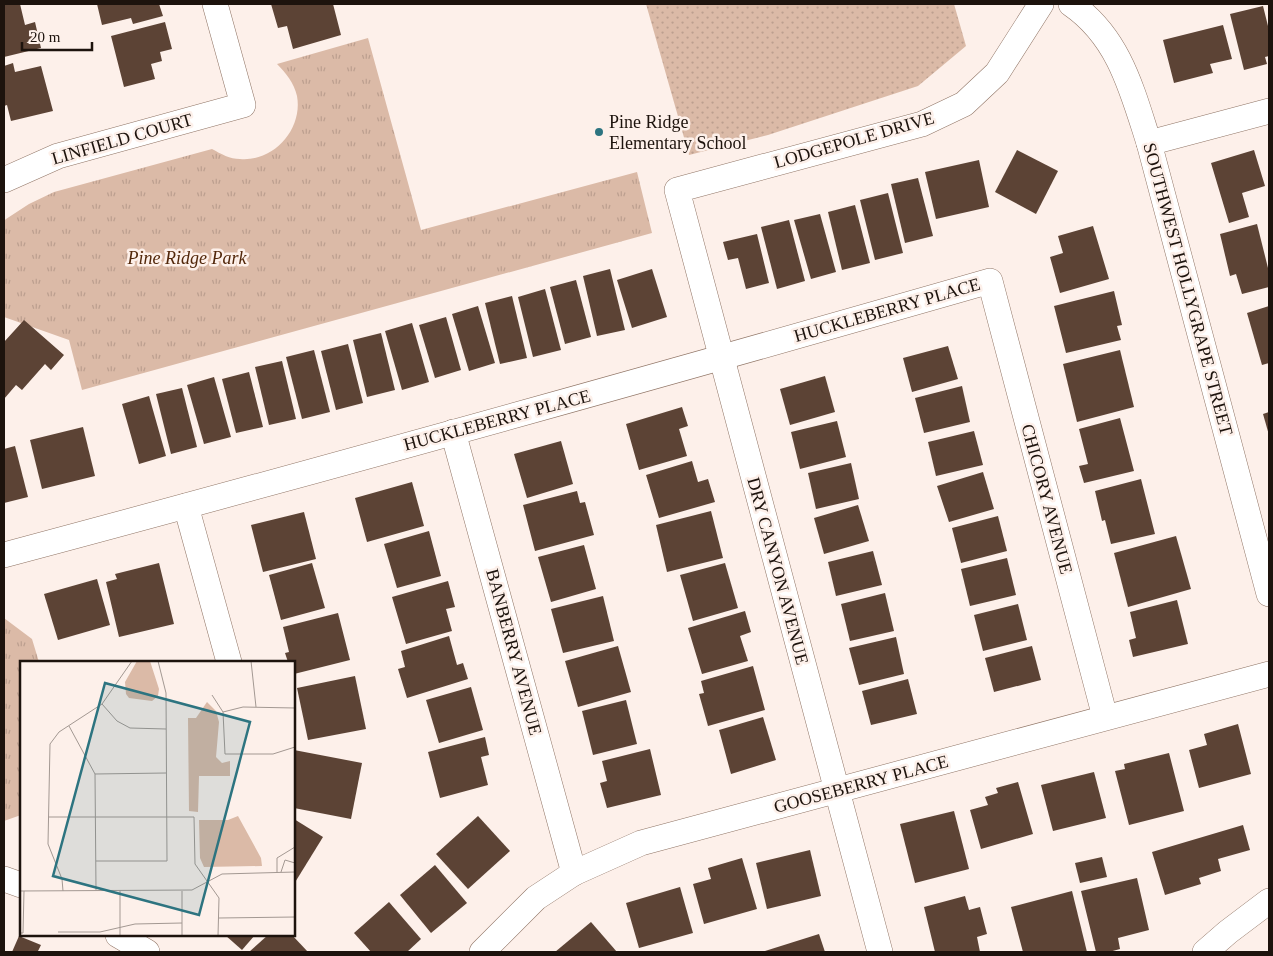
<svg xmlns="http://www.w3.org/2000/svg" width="1273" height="956" font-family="Georgia,serif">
  <defs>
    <pattern id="grass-dots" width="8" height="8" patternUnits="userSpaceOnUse" patternTransform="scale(1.25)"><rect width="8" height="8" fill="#dbbaa7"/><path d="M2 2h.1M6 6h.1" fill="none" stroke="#bc9f8f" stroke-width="1.8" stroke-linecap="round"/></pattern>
    <pattern id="park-tufts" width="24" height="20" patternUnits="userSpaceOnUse" patternTransform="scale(1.25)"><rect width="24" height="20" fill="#dbbaa7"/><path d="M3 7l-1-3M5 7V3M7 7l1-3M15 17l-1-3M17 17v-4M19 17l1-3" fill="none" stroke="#bc9f8f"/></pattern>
  </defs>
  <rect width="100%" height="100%" fill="#fdf0ea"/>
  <path fill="url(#grass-dots)" d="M646,4h308l12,42 -48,40 -150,49 -79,20z"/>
  <g fill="url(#park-tufts)">
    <path d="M368,38l53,192 216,-58 15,61 -570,157 -13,-50 -65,-23v-96l2,-2 23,-15 25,-12 158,-43c9,5 18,10 28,10 34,3 63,-30 57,-63 -3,-13 -11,-23 -20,-32z"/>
    <path d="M4,618l28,21 7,23h-18v153l-17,6z"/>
  </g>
  <g fill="#5c4335">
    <path d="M4,4h16l5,21 10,-3 6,26 -37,9z"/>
    <path d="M97,4h62l4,12 -30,8 -2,-6 -29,7z"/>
    <path d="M271,4h62l8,31 -48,14 -6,-23 -9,2z"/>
    <path d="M1263,6l6,24v26l-4,1 2,7 -23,6 -14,-56z"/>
    <path d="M165,22l7,27 -12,3 2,9 -11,3 4,15 -31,8 -13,-51z"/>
    <path d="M1223,25l9,34 -22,5 3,9 -39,10 -11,-43z"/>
    <path d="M13,63l2,9 26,-6 12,45 -42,10 -4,-16 -3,1v-40z"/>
    <path d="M1017,150l41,21 -22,43 -41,-22z"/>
    <path d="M1254,150l11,36 -23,7 7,24 -20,6 -18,-60z"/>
    <path d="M979,160l10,47 -53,12 -11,-47z"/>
    <path d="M918,178l15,58 -28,7 -14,-59z"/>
    <path d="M888,193l15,60 -28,7 -15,-60z"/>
    <path d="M855,205l15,58 -28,7 -14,-58z"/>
    <path d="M820,214l16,58 -25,7 -17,-59z"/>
    <path d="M789,220l16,61 -28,8 -16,-62z"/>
    <path d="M1257,224l12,48v15l-27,7 -6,-20 -6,2 -10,-42z"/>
    <path d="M1093,226l16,53 -49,14 -10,-36 13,-4 -5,-17z"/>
    <path d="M757,234l12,49 -23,6 -8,-31 -10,2 -5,-18z"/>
    <path d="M610,269l15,61 -28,6 -14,-60z"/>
    <path d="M652,269l15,48 -35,11 -15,-48z"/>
    <path d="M576,280l15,57 -26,7 -15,-57z"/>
    <path d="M545,289l16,61 -28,7 -15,-60z"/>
    <path d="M1114,291l8,34 -5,1 4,14 -55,13 -12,-47z"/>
    <path d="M512,296l15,62 -27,6 -15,-61z"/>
    <path d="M478,306l17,57 -26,8 -17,-57z"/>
    <path d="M1269,306v57l-7,2 -15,-52z"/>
    <path d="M446,317l15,53 -26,8 -16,-53z"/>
    <path d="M24,320l40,35 -13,15 -6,-6 -23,26 -6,-5 -12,14v-57z"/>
    <path d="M412,323l17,59 -27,8 -17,-59z"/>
    <path d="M381,333l14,57 -28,7 -14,-57z"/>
    <path d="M348,344l15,59 -27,7 -15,-59z"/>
    <path d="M948,346l10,33 -46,13 -9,-34z"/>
    <path d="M314,350l16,62 -28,7 -16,-62z"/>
    <path d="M1120,350l14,57 -57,15 -14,-58z"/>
    <path d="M282,361l14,58 -27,6 -14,-58z"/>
    <path d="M249,372l14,55 -27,6 -14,-54z"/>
    <path d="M825,376l10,36 -45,13 -10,-36z"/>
    <path d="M214,377l17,60 -27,7 -17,-59z"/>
    <path d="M962,386l8,36 -46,11 -9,-35z"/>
    <path d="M182,388l15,59 -26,7 -15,-60z"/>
    <path d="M149,396l17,60 -27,8 -17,-60z"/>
    <path d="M682,407l6,19 -9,3 8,27 -48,14 -13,-46z"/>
    <path d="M1269,412v23l-6,-21z"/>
    <path d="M1120,418l14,53 -50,12 -5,-17 9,-2 -9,-35z"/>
    <path d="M837,421l9,36 -46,12 -9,-37z"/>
    <path d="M83,427l12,49 -53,13 -12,-49z"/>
    <path d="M974,431l9,34 -47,11 -8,-34z"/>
    <path d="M561,441l12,43 -46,14 -13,-44z"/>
    <path d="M15,446l13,51 -24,6v-54z"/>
    <path d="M692,461l6,21 10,-3 7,23 -56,16 -13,-43z"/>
    <path d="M851,463l8,36 -43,10 -8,-36z"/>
    <path d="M983,472l11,37 -45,13 -12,-36z"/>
    <path d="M1141,479l14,55 -44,10 -6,-24 -3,1 -7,-30z"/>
    <path d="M412,482l12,44 -57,16 -12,-44z"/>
    <path d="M577,491l3,12 5,-1 9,33 -59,16 -12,-46z"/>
    <path d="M858,505l11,36 -45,13 -10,-36z"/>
    <path d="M711,511l12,47 -56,14 -11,-47z"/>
    <path d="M304,512l12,47 -53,13 -12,-47z"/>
    <path d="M998,516l9,35 -46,12 -9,-35z"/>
    <path d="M429,531l12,45 -44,12 -13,-44z"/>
    <path d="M1176,536l15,53 -63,18 -14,-54z"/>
    <path d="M584,545l12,44 -45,13 -13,-45z"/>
    <path d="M873,551l9,34 -46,11 -8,-34z"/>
    <path d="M1007,558l9,37 -46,11 -9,-37z"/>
    <path d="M159,563l15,61 -55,13 -13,-55 11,-3 -2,-5z"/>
    <path d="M312,563l13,45 -44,12 -12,-45z"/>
    <path d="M725,563l13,45 -45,13 -13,-46z"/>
    <path d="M97,579l13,46 -52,15 -14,-46z"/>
    <path d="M448,581l7,26 -9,2 6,22 -46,13 -14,-47z"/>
    <path d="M885,593l9,38 -44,10 -9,-37z"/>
    <path d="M603,596l11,45 -51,12 -12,-44z"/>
    <path d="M1177,600l11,44 -55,13 -4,-17 7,-2 -6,-26z"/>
    <path d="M1018,604l9,36 -44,11 -9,-36z"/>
    <path d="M745,611l6,21 -11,4 8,25 -46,13 -14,-46z"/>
    <path d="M338,613l12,47 -56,14v-12h-6l-3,-9 4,-1 -6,-25z"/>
    <path d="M449,636l8,29 6,-2 5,16 -61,19 -9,-29 7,-2 -4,-16z"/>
    <path d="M896,637l8,37 -45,11 -10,-37z"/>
    <path d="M618,646l13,46 -53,15 -13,-46z"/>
    <path d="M1032,646l9,34 -47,12 -9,-34z"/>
    <path d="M753,666l12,44 -57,16 -9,-32 5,-1 -3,-12z"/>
    <path d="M355,676l11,53 -58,11 -11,-52z"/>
    <path d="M908,679l9,35 -46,11 -9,-34z"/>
    <path d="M471,687l12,43 -44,13 -13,-43z"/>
    <path d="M626,700l11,44 -44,11 -11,-44z"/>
    <path d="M763,717l13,43 -45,14 -12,-44z"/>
    <path d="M1238,724l13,50 -52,14 -10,-38 18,-5 -3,-11z"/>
    <path d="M485,737l4,18 -8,2 7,28 -48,13 -12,-46z"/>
    <path d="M650,749l11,46 -54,13 -7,-25 7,-2 -5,-20z"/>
    <path d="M294,750l68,13 -11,56 -57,-11z"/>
    <path d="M1169,753l15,58 -55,14 -14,-54 10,-2 -1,-5z"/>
    <path d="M1094,772l12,46 -53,13 -12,-46z"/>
    <path d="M1018,782l15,52 -52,15 -11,-39 18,-5 -3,-8 13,-4 -2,-5z"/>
    <path d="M954,811l15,58 -54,14 -15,-59z"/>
    <path d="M478,816l32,35 -42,38 -32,-35z"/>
    <path d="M294,819l29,18 -29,47z"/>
    <path d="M1243,825l7,25 -32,9 3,12 -22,7 2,6 -36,11 -13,-43z"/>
    <path d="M810,850l11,46 -54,13 -11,-46z"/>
    <path d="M1102,857l5,20 -27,6 -5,-20z"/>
    <path d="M742,858l15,51 -53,15 -11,-40 18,-5 -3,-11z"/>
    <path d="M435,865l32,38 -36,30 -31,-38z"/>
    <path d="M1137,878l12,52 -31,8 2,11 -11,3h-13l-15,-61z"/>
    <path d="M680,887l13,46 -54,15 -13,-45z"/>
    <path d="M1072,891l15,61h-64l-12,-45z"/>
    <path d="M965,896l4,14 11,-3 7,27 -10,3 3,15h-45l-11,-45z"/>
    <path d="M389,902l32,37 -14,13h-36l-17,-19z"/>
    <path d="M591,922l26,30h-62z"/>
    <path d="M819,934l6,18h-60v-1z"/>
    <path d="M225,935h30l-13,15z"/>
    <path d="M268,935h24l16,17h-59z"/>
    <path d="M19,936l22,9 -3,6 4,1h-30z"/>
  </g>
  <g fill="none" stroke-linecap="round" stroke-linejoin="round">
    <defs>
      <g id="street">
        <path d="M1071,4c48,33 61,86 78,139l120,451"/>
        <path d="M1149,143l120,-32"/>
        <path d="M4,180l54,-24 185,-51 -28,-101"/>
        <path d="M453,432l121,441"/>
        <path d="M186,506l43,156"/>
        <path d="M4,555c329,-88 658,-180 986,-274l115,436"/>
        <path d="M4,879l17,6"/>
        <path d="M118,935l29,17"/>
        <path d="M482,952l54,-54 38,-25 67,-30 628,-169"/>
        <path d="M880,952l-203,-762 245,-66 42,-20 33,-31 44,-69"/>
        <path d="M1205,952l23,-20 41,-31"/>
      </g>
    </defs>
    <use href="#street" stroke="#907566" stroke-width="26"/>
    <use href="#street" stroke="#fff" stroke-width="25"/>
  </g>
  <circle fill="#2d7480" stroke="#fdf0ea" stroke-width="2" cx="599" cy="132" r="5"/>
  <g text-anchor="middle" stroke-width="5" stroke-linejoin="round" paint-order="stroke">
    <g font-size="18" fill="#1d130d" stroke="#fdf0ea" text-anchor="start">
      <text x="609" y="128">Pine Ridge<tspan x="609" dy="21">Elementary School</tspan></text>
    </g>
    <g font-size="18" fill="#1d130d" stroke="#fdf0ea">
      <text transform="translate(122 139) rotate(-16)" y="6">LINFIELD COURT</text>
      <text transform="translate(854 140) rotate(-16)" y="6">LODGEPOLE DRIVE</text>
      <text transform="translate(1188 289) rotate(75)" y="6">SOUTHWEST HOLLYGRAPE STREET</text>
      <text transform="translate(887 310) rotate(-16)" y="6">HUCKLEBERRY PLACE</text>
      <text transform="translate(497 420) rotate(-15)" y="6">HUCKLEBERRY PLACE</text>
      <text transform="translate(1047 499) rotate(75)" y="6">CHICORY AVENUE</text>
      <text transform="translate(778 571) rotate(75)" y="6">DRY CANYON AVENUE</text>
      <text transform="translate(514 652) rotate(75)" y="6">BANBERRY AVENUE</text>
      <text transform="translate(861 784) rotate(-15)" y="6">GOOSEBERRY PLACE</text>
    </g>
    <g font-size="18" font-style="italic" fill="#52270a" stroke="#fdf0ea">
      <text x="187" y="264">Pine Ridge Park</text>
    </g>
  </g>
  <g transform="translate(20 661)">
    <rect width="275" height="275" fill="#fdf0ea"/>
    <path d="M218,155l23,42 1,8 -58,1 -4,-9 -1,-38h29z" fill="#dbbaa7"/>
    <path d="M117,0h13l9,28 -1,7 -6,5 -23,-3 -3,-4 -1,-12zM187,41l9,9 3,11 -3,35 6,6 8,-2v15h-31l-1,36 -9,-1 -1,-93h8z" fill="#dbbaa7"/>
    <path fill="none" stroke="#a39892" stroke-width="1" d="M231,0l5,46M192,34l11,17 2,42h48l22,-7M82,43l15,17 13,7 36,1M203,51l20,-5 52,1M49,65l26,48 1,116M75,113l71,-1M28,156h146l1,47 24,34 -1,38M76,200h71l-1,-168 -8,-32M257,211v-14l18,-11M261,211l4,-12 10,3M0,230l172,-1 30,-16 73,-2M43,230l-1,-12 -14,-35 2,-100 9,-12 43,-28 30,-43M100,230v45M199,257l76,-1M38,271h42l35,-8 47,-1M0,272h3l1,-42M162,275v-45"/>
    <path fill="#2d7480" fill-opacity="0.15" stroke="#2d7480" stroke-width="2.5" d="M85,22l145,39 -51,193 -146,-39z"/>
    <rect width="275" height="275" fill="none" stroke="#1d130d" stroke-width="2.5"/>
  </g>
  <rect width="1273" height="956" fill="none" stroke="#1d130d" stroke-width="10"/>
  <path d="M22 42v8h70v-8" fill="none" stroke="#1d130d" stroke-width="2.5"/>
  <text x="30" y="42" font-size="15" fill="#1d130d" stroke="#fdf0ea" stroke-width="4" paint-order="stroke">20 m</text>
</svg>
